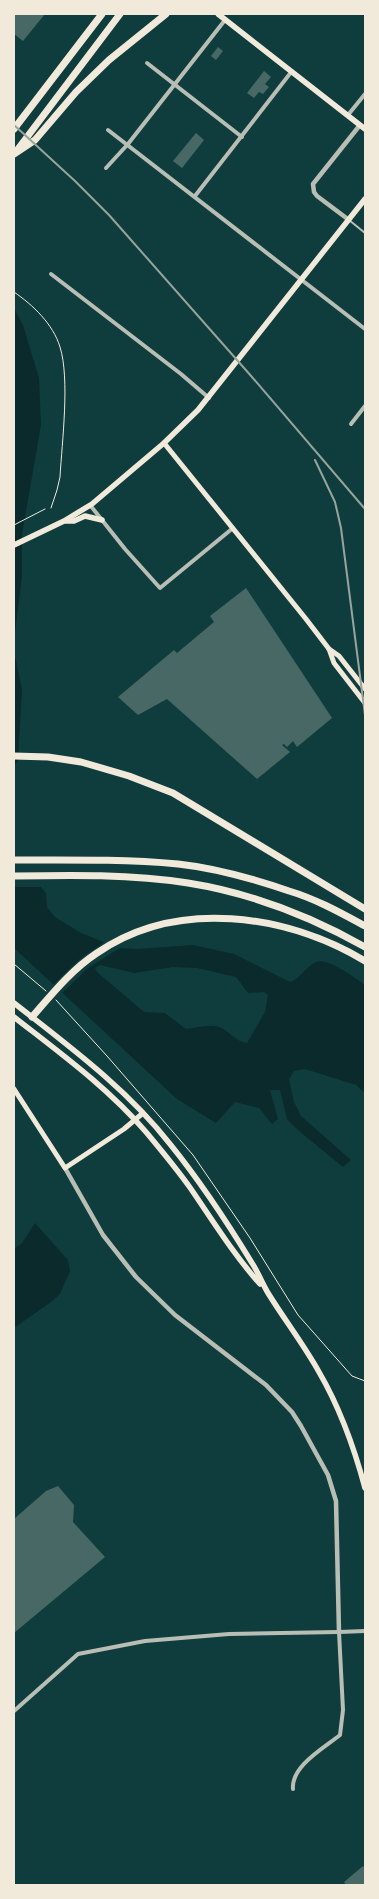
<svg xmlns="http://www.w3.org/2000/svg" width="379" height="1899" font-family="Overpass,sans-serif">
  <rect width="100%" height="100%" fill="#0f3d3e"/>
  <g fill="#0a2a2b" fill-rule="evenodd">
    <path d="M14,308l9,17 16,53 2,47 -19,109v42l-8,65z"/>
    <path d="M14,652l8,37 -4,72 -4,5z"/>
    <path d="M14,856l32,37 1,14 8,10 26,16 38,15 18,1 56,-4 41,9 56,28c11,-4 14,-13 24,-19 11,-8 41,15 51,22v108l-9,-8 -51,-16 -11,2 -5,8 5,23 7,14 50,44 -8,7 -44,-36 -12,-12 -7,-29h-10l8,29 -6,5 -13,-16 -24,-6 -19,21 -39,-24 -163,-151zM100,965l34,8 39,-6 24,1 39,9 12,16 16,-1 4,3 -3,17 -18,31c-12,-1 -19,-15 -32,-17 -8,-1 -20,2 -29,3l-21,-16 -21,-1 -47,-40 -2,-4z"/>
    <path d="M35,1223l33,37 2,11 -10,23 -9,8 -37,26v-79l8,-6z"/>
  </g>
  <g fill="#0f3d3e">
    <path d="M14,854l2,1 28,32h-30z"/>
    <path d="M106,941l17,5 -35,22 -28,27 -9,-8 30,-29z"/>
  </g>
  <g fill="#486865">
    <path d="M14,14h31l-22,27 -9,-7z"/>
    <path d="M218,47l5,4 -7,9 -5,-4z"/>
    <path d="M264,71l7,6 -6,7 4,3 -6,7 -4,-2 -5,6 -7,-5z"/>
    <path d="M196,133l8,7 -22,28 -9,-7z"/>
    <path d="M246,588l86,130 -35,29 -4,-6 -6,6 -3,-3 -2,1 8,7 -33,27 -90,-80 -29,16 -20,-18 56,-47 3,3 37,-31 -4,-6z"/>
    <path d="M58,1486l16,19 -1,17 32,35 -91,76v-114l32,-28z"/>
    <path d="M363,1866l2,3v16h-19l-2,-3z"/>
  </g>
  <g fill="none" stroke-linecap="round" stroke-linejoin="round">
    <g stroke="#f1e9da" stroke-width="1">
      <path d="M14,292c19,13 39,32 46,55 10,32 2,95 0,130l-3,13 -6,18"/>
      <path d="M14,525l31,-16"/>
      <path d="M14,964l32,27"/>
      <path d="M56,1000l51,56 86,99 57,83 48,77 54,61 13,5"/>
    </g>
    <path stroke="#b8beb3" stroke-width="2" d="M349,220l16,13"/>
    <g stroke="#b8beb3" stroke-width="4">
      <path d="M147,63l95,74"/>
      <path d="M348,115l17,-21"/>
      <path d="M108,130l257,199"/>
      <path d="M106,168l22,-24 97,-124"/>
      <path d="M195,196l97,-125"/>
      <path d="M51,274l130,100 28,24"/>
      <path d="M351,424l14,-18"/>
      <path d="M90,505l35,44 35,39 73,-60"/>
      <path d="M14,1711l64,-57 67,-13 84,-7 110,-2"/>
      <path d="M293,1789c-2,-23 31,-41 47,-54l3,-25 -4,-78 26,-1"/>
    </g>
    <g stroke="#b8beb3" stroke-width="4.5">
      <path d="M349,220l-32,-24 -3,-4 -1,-8 47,-59"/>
      <path d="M65,1168l38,67 33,42 39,38 91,70 26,27 9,14 27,49 8,26 3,131"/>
    </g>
    <g stroke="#f1e9da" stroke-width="5">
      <path d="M164,443l142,176 23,30 5,14 31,40"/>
      <path d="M329,649l10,7 26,33"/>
      <path d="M14,1089l51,79 59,-39 19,-16"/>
    </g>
    <g stroke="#f1e9da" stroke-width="5.5">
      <path d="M218,14l147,115"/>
      <path d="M66,521h8l11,-5 17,4"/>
      <path d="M14,545l50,-24 28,-17 72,-61 34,-33 167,-211"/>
      <path d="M14,1003c56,44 112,85 156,141 30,37 57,78 82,119 6,9 10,20 16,30 16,26 36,52 51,79 21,36 35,75 46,116"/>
      <path d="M14,1017c46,36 93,70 132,115 15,18 31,37 45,57 22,32 43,66 69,95"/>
    </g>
    <g stroke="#f1e9da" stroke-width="7">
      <path d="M14,129l88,-115"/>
      <path d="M18,149l102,-135"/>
      <path d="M14,154l21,-14 41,-48 33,-32 57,-46"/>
      <path d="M14,756l34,1 33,5 48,14 44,17 192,116"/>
      <path d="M14,860c54,0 109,-1 164,4 37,4 76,15 111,27 27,8 52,22 76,35"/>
      <path d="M14,876c57,-1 117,-2 174,7 63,10 122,33 177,64"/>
      <path d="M32,1017c20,-23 39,-47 65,-64 80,-55 189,-39 268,8"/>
    </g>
    <g stroke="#97a49c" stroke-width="2">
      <path d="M14,125l61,56 34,34 143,162 113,132"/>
      <path d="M315,460l20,42 6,26 24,187"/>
    </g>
  </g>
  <rect width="379" height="1899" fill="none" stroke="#f1e9da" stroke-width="30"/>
</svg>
